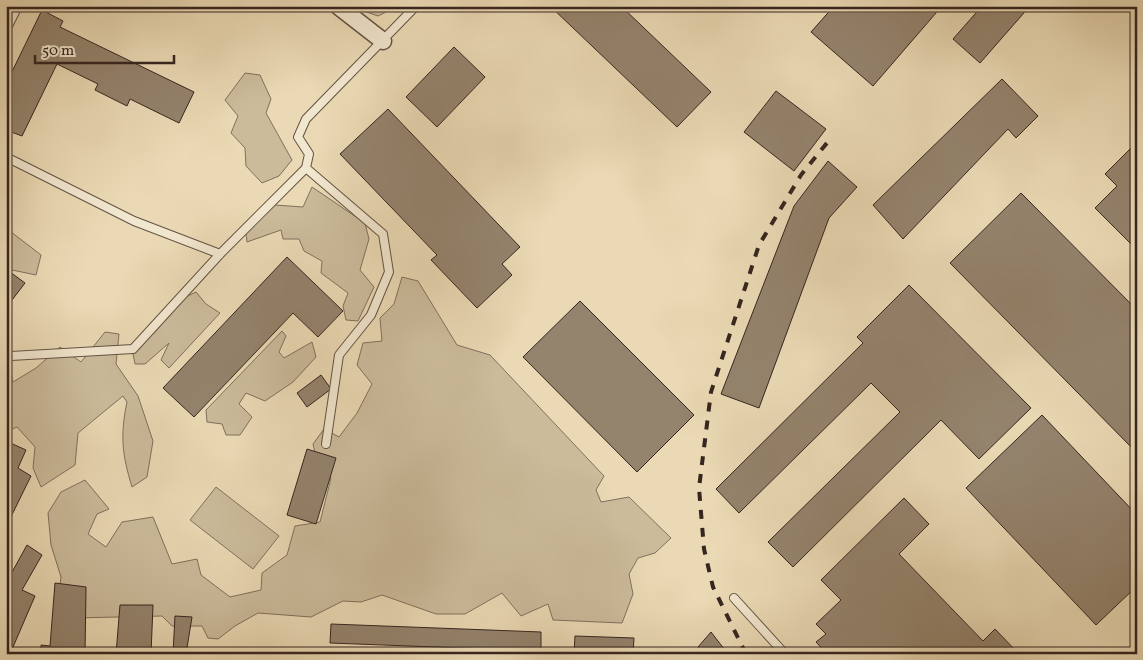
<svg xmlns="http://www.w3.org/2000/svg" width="1143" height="660" font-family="Vollkorn,serif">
  <rect width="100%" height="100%" fill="#ead9b4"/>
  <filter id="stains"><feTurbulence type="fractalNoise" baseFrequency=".004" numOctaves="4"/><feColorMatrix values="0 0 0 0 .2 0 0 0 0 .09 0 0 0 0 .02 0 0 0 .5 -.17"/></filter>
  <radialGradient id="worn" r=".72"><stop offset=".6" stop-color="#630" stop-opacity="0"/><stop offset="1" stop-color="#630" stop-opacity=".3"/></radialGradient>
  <g fill="#cbbb9b" stroke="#80705e">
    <path d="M349,6h49l-20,10z"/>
    <path d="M245,73l15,2 11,24 -5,14 26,47 -13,16 -17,7 -16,-17 -1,-18 -14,-15 7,-17 -13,-16z"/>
    <path d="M312,187l53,36 4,16 -9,31 14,17 -16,34 -12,-1 -3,-14 5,-13 -27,-20 1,-12 -18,-10 -5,-12h-16l-2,-9 -34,12 -1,-9 29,-28 28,2z"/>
    <path d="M6,228l35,27 -5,20 -24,-5 -6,-5z"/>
    <path d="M402,277l16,4 39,64 33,10 114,121 -8,14 5,12 28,-5 42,41 -16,15 -17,5 -9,16 4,20 -11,29 -69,-3 -5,-16 -27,12 -19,-23 -37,21h-29l-54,-19 -21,7 -18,-1 -32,16 -53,-4 -23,13 -17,13 -10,-1 -6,-12h-30l-10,-10 -88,2 -16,-18 3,-23 -10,-32 -3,-32 13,-21 24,-12 24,29 -12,5 -9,20 18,13 16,-25 31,-5 19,47 25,-5 4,16 29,22 31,-7 1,-17 25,-18 8,-29 25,-4 11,-44 -14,-16 -4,-18 11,-15 15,8 18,-24 15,-29 -15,-19 6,-22 19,-2 -2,-23 14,-14z"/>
    <path d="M196,292l10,12 14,9 -51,55 -8,-8 8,-17 -24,21h-10l-2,-10 36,-38 2,-12z"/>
    <path d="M282,331l4,5 -7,16 5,6 28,-16 4,15 -23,25 -28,19 -19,-8 -7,11 13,13 -12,18h-14l-4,-11 -15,-2 -1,-12z"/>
    <path d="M105,332l14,2 -3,30 22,32 15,45 -6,36 -15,10c-10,-33 -12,-51 -5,-85l-4,-6 -45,37 -3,32 -34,22 -8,-19 2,-21 -18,-20 -11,5v-70l3,2 4,18 23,-14 24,-21 21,15z"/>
    <path d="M216,487l63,49 -26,33 -63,-49z"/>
  </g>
  <g fill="#94836d" stroke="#362620">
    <path d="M550,6h71l90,86 -34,35z"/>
    <path d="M834,6h108l-69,80 -62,-54z"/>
    <path d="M982,6h48l-50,57 -27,-24z"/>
    <path d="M42,10l21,11 -3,6 134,65 -15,31 -49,-24 -3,7 -32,-16 3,-6 -41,-20 -35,72 -16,-6v-46z"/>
    <path d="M454,47l31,30 -48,50 -31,-30z"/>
    <path d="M1002,79l36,37 -22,22 -8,-9 -105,110 -30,-34z"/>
    <path d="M776,91l50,38 -32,42 -50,-39z"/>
    <path d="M388,109l132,138 -18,17 10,11 -35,33 -46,-48 6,-5 -97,-101z"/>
    <path d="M1137,142v108l-42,-42 22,-22 -12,-12z"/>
    <path d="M828,161l29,26 -28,31 -70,190 -38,-14 73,-188z"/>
    <path d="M1021,193l116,117v143l-187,-190z"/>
    <path d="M287,257l56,54 -25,26 -25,-24 -99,104 -31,-29z"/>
    <path d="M6,269l19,14 -19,25z"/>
    <path d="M909,285l122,123 -52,51 -38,-39 -148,147 -25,-25 132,-130 -29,-29 -132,130 -23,-24 147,-146 -6,-6z"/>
    <path d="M580,301l114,114 -57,57 -114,-115z"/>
    <path d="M321,375l10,14 -24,18 -10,-14z"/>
    <path d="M1042,415l95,100v71l-41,39 -130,-137z"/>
    <path d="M6,441l20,9 -8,18 13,8 -25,51z"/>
    <path d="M307,449l29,9 -20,66 -29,-9z"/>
    <path d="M904,498l25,26 -30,30 84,87 12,-12 24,25h-192l-11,-12 10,-8 -10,-10 25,-24 -20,-20z"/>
    <path d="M27,545l15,10 -20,35 13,6 -25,58h-4v-71z"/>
    <path d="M55,583l31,4 -1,67h-44v-9l9,1z"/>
    <path d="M120,605h33l-2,49h-35z"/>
    <path d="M175,616l17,1 -6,37h-13z"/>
    <path d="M331,624l210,8v19l-211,-8z"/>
    <path d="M711,632l17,22h-25l-5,-7z"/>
    <path d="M575,636l59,2 -1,16h-59z"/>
  </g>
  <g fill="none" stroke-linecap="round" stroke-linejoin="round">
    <defs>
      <g id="service">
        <path d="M6,30l12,-24"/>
        <path d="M6,157l128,64 86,33"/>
        <path d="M6,353l5,3 122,-7 87,-95 86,-86"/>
        <path d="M326,444l13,-89 32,-40 18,-43 -6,-38 -77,-66 3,-14 -11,-17 8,-18 110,-113"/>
        <path d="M734,598l51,56"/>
      </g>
      <path id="minor" d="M338,6l45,35"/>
    </defs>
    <use href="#service" stroke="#635345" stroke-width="10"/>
    <use href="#minor" stroke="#635345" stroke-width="19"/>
    <use href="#service" stroke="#f1e6ce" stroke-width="8"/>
    <use href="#minor" stroke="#f1e6ce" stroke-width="16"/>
    <path stroke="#362620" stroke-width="4" stroke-dasharray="9 9" stroke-linecap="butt" d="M746,654l-33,-67 -9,-38 -5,-61 12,-96 48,-147 42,-70 30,-37"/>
  </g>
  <rect width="1143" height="660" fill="none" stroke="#ead9b4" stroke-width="25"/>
  <rect x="8" y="8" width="1128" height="645" fill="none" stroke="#362620" stroke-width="2.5"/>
  <rect x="12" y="12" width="1118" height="635" fill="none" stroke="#362620"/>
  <path d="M35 55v8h139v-8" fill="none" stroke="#362620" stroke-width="2.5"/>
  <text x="42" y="55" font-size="15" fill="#362620" stroke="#f1e6ce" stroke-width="4" paint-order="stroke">50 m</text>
  <rect width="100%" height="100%" filter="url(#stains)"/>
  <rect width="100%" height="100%" fill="url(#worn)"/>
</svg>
